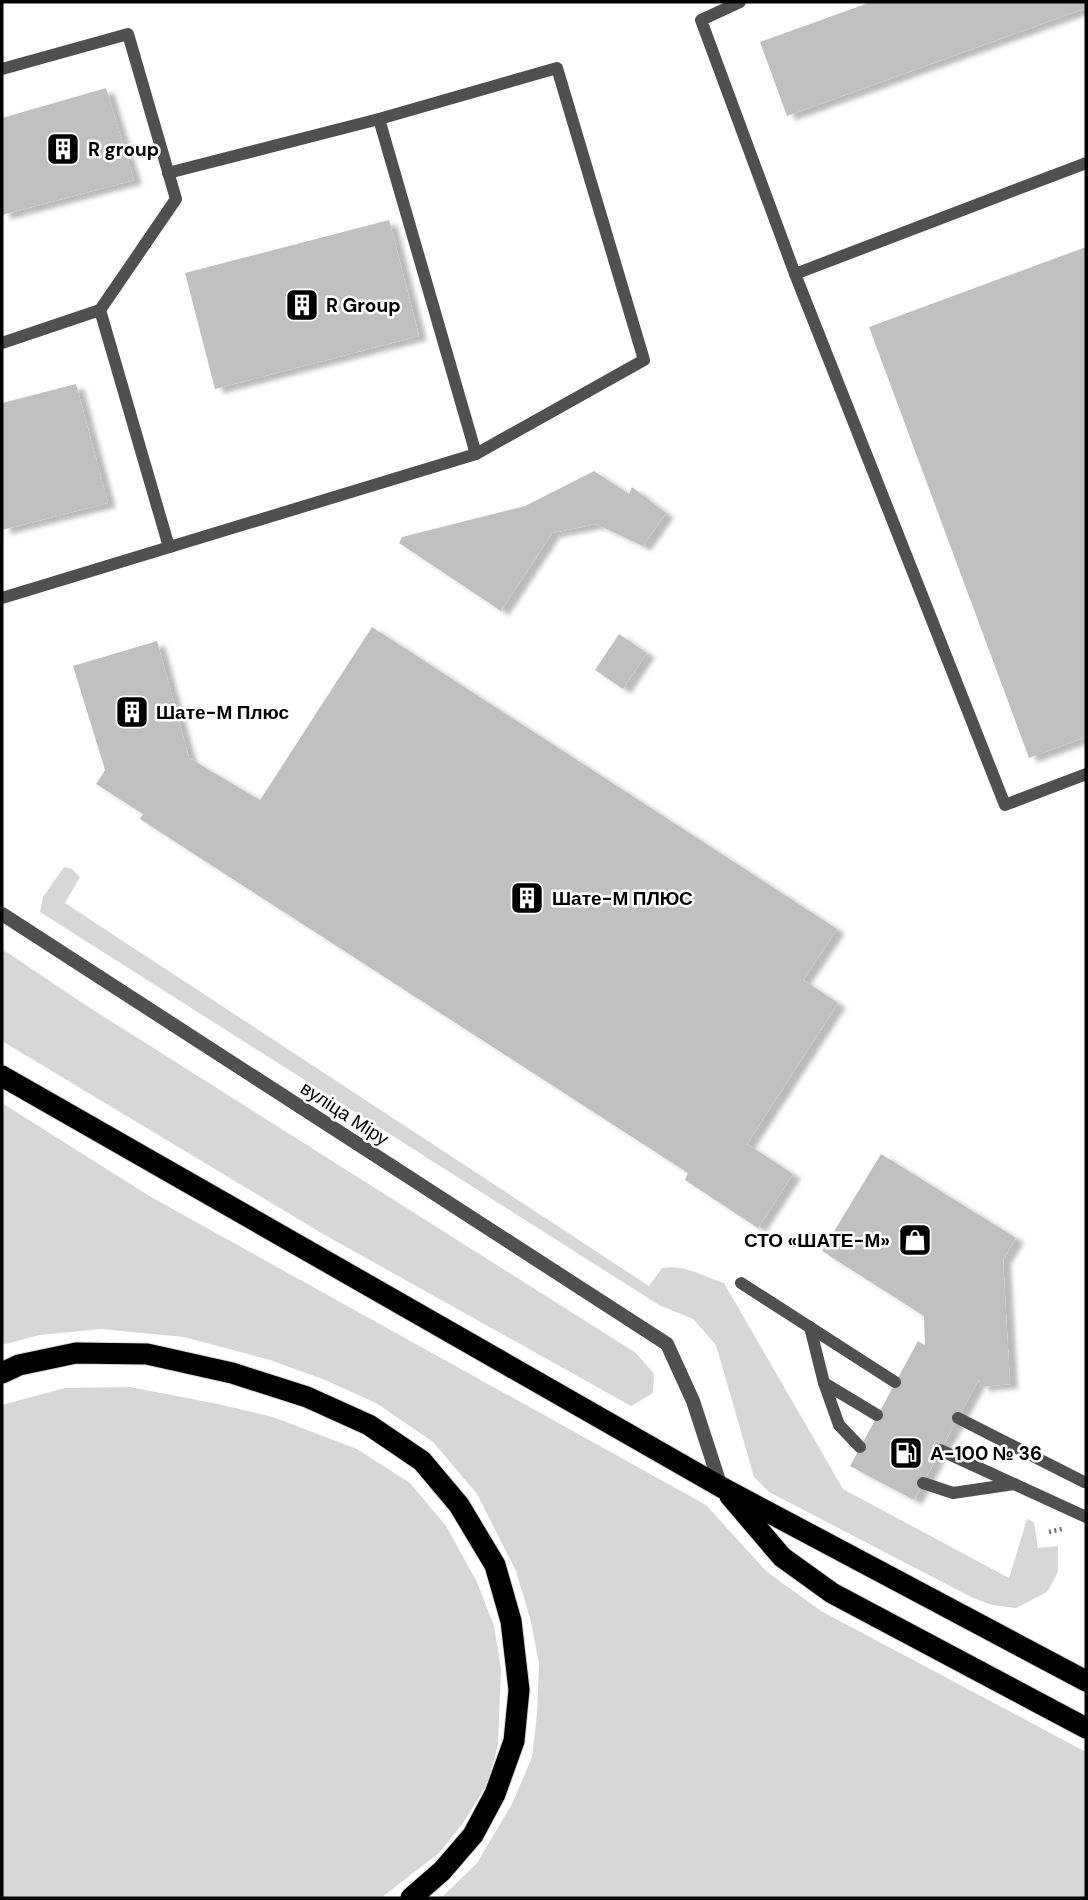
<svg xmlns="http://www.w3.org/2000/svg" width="1088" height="1900" font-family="'DM Sans',sans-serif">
  <defs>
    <filter id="shadow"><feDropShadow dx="8" dy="4.5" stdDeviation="2" flood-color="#0004"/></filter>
  </defs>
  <rect width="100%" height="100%" fill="#fff"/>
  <g fill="#d7d7d7">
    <path d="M64,867l8,2 8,8 -15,26 584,383 13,-18c23,-4 40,8 62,15l119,206 166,89 18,-59 7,3 4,26 20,-2v26l-11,20 -31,16 -24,-3 -19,-7 -204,-106 -15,-15 -38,-132 -23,-26 -34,-14 -619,-393 3,-15z"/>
    <path d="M2,949l85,57 549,347 18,21 -1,19 -22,13 -308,-172 -321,-193z"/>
    <path d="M2,1103l149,94 555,308 60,66 55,40 265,141v146h-645l36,-35 35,-59 20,-47 5,-43 2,-50 -8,-42 -15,-51 -39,-77 -44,-52 -57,-39 -51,-23 -55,-20 -86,-23 -83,-8 -62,6 -37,10z"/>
    <path d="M130,1387l88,17 55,13 84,32 53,34 36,43 31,56 17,44 7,43 -3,75 -10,39 -25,40 -24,30 -58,45h-379v-493l63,-17z"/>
  </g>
  <g fill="#c0c0c0" filter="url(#shadow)">
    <path d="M871,2h215v6l-299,108 -27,-74z"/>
    <path d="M106,88l28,92 -132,35v-97z"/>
    <path d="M389,220l30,116 -204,53 -30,-116z"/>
    <path d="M1086,247v490l-57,21 -160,-431z"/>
    <path d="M76,384l32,119 -106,27v-127z"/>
    <path d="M594,471l35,23 3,-7 34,26 -23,33 -47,-22 -44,9 -51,78 -102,-68 3,-6 123,-31z"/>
    <path d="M372,627l465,302 -34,51 35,23 -91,141 46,30 -35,54 -73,-48 3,-7 -548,-354 3,-5 -47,-30 9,-14 -32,-104 84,-25 32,117 71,42z"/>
    <path d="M619,634l28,19 -24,36 -28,-19z"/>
    <path d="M881,1154l135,84 -13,22 7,124 -29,3 -2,-8 -65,121 -64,-34 68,-125 7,4 -1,-29 -102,-65z"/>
  </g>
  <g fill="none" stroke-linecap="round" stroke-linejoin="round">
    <defs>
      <g id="motorway">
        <path d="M2,1076l719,411 365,194"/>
        <path d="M2,1373l17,-8 57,-12 71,1 85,19 75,24 62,28 53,36 37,44 36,60 16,56 8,69 -5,51 -19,53 -22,41 -31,36 -31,27"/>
        <path d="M730,1496l52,61 50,36 254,135"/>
      </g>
    </defs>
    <use href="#motorway" stroke="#dbdbdb" stroke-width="23"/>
    <path stroke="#727272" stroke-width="4.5" stroke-dasharray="2 3.5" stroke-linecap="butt" d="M1049,1532l13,-3"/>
    <g stroke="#505050" stroke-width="12">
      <path d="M740,2l-39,18 94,254 291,-111"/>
      <path d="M2,69l126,-35 48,165 -76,111 -98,33"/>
      <path d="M168,173l211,-54 178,-51 87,292 -168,94"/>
      <path d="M795,274l210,531 81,-31"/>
      <path d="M100,310l69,237"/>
      <path d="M2,598l474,-144 -97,-335"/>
      <path d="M741,1283l154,99"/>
      <path d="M810,1327l14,56 53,32"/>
      <path d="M824,1383l15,42 21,22"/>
      <path d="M958,1418l126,64"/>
      <path d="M940,1450l146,67"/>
      <path d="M923,1483l30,10 61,-9"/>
    </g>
    <path stroke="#505050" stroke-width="14" d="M2,914l665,430 26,57 28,86"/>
    <use href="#motorway" stroke="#000" stroke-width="21"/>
  </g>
  <defs>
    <symbol id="building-square" viewBox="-11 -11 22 22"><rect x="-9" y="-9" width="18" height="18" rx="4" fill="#000" stroke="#fff"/><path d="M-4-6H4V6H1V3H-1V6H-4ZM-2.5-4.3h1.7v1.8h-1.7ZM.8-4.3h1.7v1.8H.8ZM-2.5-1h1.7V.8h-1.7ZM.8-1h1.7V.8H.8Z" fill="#fff"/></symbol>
    <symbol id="shop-square" viewBox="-11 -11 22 22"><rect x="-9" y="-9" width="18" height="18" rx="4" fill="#000" stroke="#fff"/><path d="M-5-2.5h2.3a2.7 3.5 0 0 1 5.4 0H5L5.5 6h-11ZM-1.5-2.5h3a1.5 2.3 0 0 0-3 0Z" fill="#fff"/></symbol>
    <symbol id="fuel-square" viewBox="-11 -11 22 22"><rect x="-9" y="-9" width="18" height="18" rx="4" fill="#000" stroke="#fff"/><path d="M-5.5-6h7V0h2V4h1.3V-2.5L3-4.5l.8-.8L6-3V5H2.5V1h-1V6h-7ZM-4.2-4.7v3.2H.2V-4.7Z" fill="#fff"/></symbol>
  </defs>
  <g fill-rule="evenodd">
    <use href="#building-square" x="44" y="130" width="38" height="38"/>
    <use href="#building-square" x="283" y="286" width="38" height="38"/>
    <use href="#building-square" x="113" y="693" width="38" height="38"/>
    <use href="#building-square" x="508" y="879" width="38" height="38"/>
    <use href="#shop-square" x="896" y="1221" width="38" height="38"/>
    <use href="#fuel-square" x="887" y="1434" width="38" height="38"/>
  </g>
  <g text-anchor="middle" stroke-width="5" stroke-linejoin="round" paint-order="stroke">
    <g font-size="19" font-weight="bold" fill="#000" stroke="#fff" text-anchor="start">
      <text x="88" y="156">R group</text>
      <text x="326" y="312">R Group</text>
      <text x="156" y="719">Шате-М Плюс</text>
      <text x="552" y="905">Шате-М ПЛЮС</text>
      <text x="890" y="1247" text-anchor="end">СТО «ШАТЕ-М»</text>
      <text x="930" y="1460">А-100 № 36</text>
    </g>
    <g font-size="19" fill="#000" stroke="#fff">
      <text transform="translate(345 1113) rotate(33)" y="7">вуліца Міру</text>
    </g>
  </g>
  <rect width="1088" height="1900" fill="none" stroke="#000000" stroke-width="7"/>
</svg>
